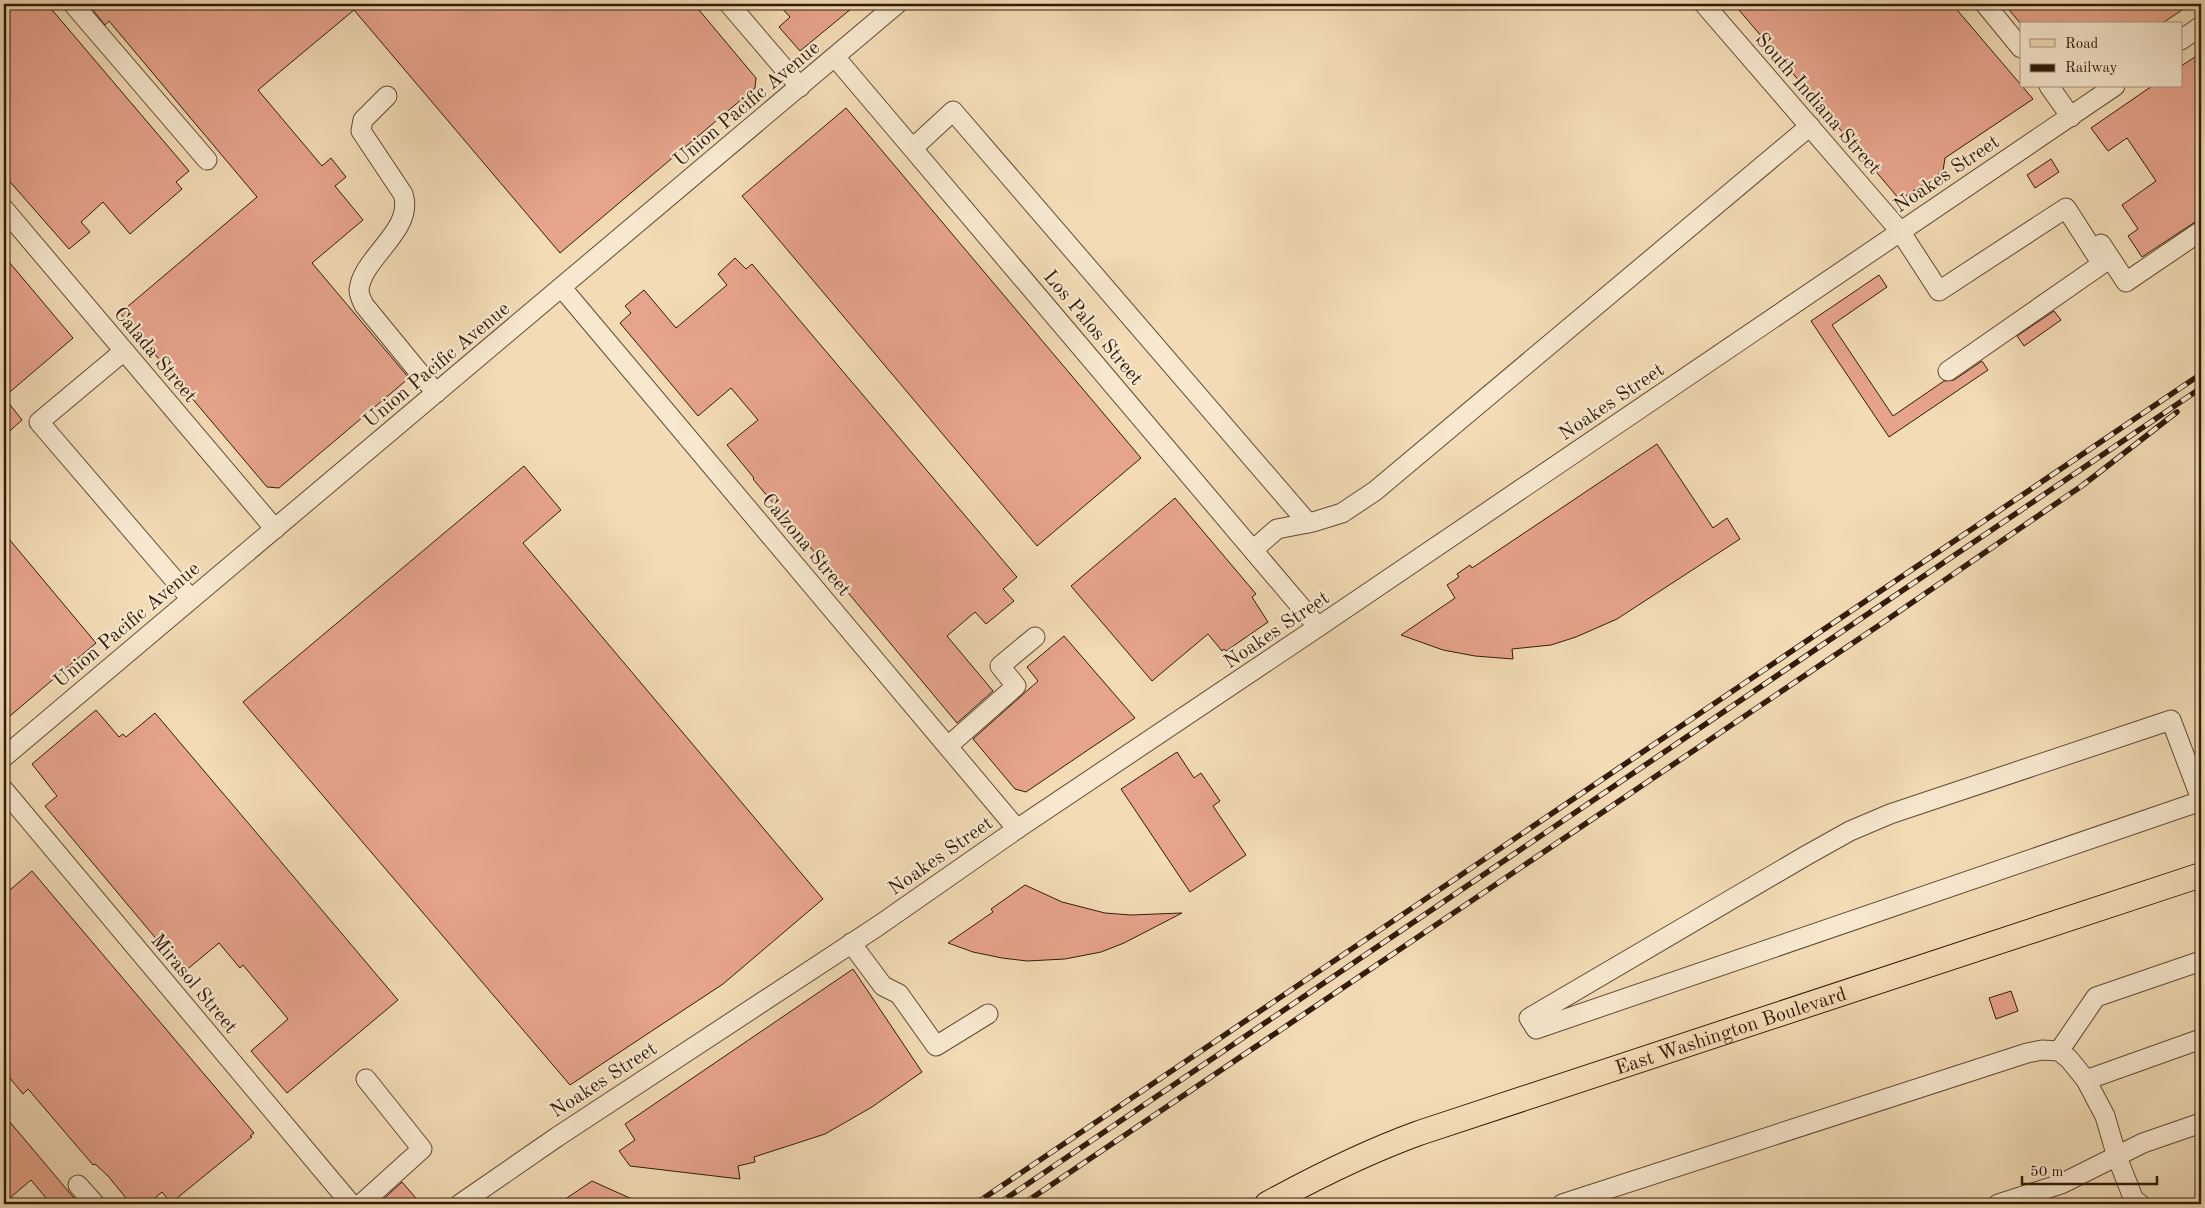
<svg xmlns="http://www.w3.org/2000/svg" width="2205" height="1208" font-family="'Old Standard TT',serif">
  <rect width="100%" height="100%" fill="#f2dbb5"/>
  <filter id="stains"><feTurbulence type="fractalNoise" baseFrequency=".004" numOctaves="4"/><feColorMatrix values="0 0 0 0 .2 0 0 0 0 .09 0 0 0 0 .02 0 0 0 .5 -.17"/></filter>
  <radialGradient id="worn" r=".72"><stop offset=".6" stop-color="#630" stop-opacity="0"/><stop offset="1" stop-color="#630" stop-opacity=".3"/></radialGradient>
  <g fill="#e7a48c" stroke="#311b09">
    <path d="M4,4h43l142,167 -13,11 6,7 -52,45 -27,-32 -22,20 9,10 -21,17 -65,-74z"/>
    <path d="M88,4h606l62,74 -1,10 -195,165 -206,-243 -96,80 64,76 9,-8 15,19 -11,9 28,34 -51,43 97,115 -130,110 -12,-1 -147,-174 137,-116 -148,-176 -4,4z"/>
    <path d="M778,4h79l-57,47 -21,-24 11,-10z"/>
    <path d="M1734,4h218l81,95 -88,59 -2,13 -43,29z"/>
    <path d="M2004,4h187l-30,20h-140z"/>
    <path d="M2201,53v167l-6,2 -53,35 -14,-21 10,-7 -16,-24 34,-24 -29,-43 -19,13 -17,-23 61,-42h29v-20z"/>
    <path d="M846,108l295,350 -104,88 -295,-350z"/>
    <path d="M2051,159l8,13 -24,16 -8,-13z"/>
    <path d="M4,256l69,82 -69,59 18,23 -18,16z"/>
    <path d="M735,258l11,11 6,-5 265,313 -14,12 11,12 -28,23 -11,-12 -28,24 46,55 -36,32 -204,-244 1,-1 -27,-33 31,-25 -27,-32 -33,28 -78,-93 11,-10 -6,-7 19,-16 32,38 51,-43 -9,-11z"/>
    <path d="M1879,275l8,12 -55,38 61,91 51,-35 10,-1 28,-19 6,9 -99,67 -78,-116z"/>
    <path d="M2054,311l7,9 -37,26 -7,-10z"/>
    <path d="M1657,444l56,84 14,-10 13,21 -123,80 -41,18 -25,8 -39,4 1,10 -38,-3 -32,-6 -42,-15 54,-37 -8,-13 12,-8 -2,-3 13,-9 2,3z"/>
    <path d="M524,466l37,44 -38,33 300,356 -100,85 -153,101 -327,-383z"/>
    <path d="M1175,498l81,96 -4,3 16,25 -42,29 -2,-2 -2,2 -14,-17 -56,47 -81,-95z"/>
    <path d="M4,533l92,110 -92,78z"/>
    <path d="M1064,636l71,82 -109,74 -11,-3 -42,-50 65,-58 -11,-14z"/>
    <path d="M96,710l23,27 4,-3 3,3 29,-24 243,287 -111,93 -36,-42 37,-32 -45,-54 -3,3 -21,-25 -35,29 -139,-166 12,-10 -25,-32z"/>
    <path d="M1177,752l17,26 7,-5 19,28 -7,5 33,49 -56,37 -69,-103z"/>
    <path d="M32,871l222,262 -4,3 2,1 -81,66 -9,-11 -14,12 -18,-1 -22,-27 -13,-12 -2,1 -65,-76 -5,5 -19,-23v-176z"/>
    <path d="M1025,885l37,17 43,11 26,2 51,-2 -58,30 -23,9 -36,7 -38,2 -25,-3 -29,-6 -25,-9 45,-31 -2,-3z"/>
    <path d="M853,969l69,103 -50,35 -47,27 -71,23 1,5 -17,4 2,13 -110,-13 -11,-15 16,-11 -10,-16z"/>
    <path d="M2011,991l7,20 -22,8 -7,-21z"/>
    <path d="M4,1115l75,89h-28l-20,-24 -27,23z"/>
    <path d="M592,1181l51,23h-85z"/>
    <path d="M402,1182l19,22h-43z"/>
  </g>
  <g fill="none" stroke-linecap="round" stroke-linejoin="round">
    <defs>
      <g id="minor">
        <path d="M73,4l134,156"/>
        <path d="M729,4l71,83"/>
        <path d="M1704,4l196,227 39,60 127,-83 36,56 -154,107"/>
        <path d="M1985,4l36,44"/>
        <path d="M2181,40l20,-14"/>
        <path d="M835,57l483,570"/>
        <path d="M2049,86l22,31"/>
        <path d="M387,96l-24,24 -2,11 42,63c12,36 -41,63 -44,96 0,5 3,11 5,15l72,88"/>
        <path d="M913,148l40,-37 355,412"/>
        <path d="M4,209l271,320"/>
        <path d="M2101,244l25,38 75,-51"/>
        <path d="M562,288l455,541"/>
        <path d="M124,351l-85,71 152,177"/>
        <path d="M1253,550l24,-21 36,-7 29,-9 33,-22 435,-365"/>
        <path d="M948,746l68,-60 -16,-20 35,-29"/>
        <path d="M4,757l893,-753"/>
        <path d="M4,790l347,414"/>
        <path d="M2201,799l-30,-79 -281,94 -40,17 -43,24 -278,163 7,11 665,-228"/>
        <path d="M851,943l32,43 16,8 37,52 52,-32"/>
        <path d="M2059,1051l37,-54 105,-36"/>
        <path d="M2086,1080l115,-41"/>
        <path d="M78,1185l17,19"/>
        <path d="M361,1204l61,-55 -56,-70"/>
        <path d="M460,1204l97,-67 321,-211 139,-97 301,-202 797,-541"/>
        <path d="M1562,1204l465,-151 15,-3 17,1 10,8 17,21 19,36 12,41 17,43 6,4"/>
        <path d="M1998,1204l63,-20 82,-41 58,-20"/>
      </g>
      <g id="major">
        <path id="s1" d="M1267,1204c51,-28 97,-51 152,-71l782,-258"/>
      </g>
    </defs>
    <use href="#minor" stroke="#614b34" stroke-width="21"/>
    <use href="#major" stroke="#311b09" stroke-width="26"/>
    <use href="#minor" stroke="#f7e8cf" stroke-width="19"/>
    <use href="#major" stroke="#f2dbb5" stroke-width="24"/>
    <defs>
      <g id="rail">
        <path d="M975,1204l1226,-830"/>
        <path d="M998,1204l1203,-816"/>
        <path d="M1023,1204l855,-578 205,-141 94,-73"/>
      </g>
    </defs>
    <use href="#rail" stroke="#311b09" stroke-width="5.5"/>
    <use href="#rail" stroke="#f7e8cf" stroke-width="4" stroke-dasharray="11" stroke-linecap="butt"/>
  </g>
  <g text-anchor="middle" stroke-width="4.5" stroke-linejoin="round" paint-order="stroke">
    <g font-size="20" fill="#311b09" stroke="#f7e8cf">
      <text transform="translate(746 103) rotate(-40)" y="7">Union Pacific Avenue</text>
      <text transform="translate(1819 103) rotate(49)" y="7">South Indiana Street</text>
      <text transform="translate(1946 173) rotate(-34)" y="7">Noakes Street</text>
      <text transform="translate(1094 327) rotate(50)" y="7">Los Palos Street</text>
      <text transform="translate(156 354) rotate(50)" y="7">Calada Street</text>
      <text transform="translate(436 364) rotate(-40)" y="7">Union Pacific Avenue</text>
      <text transform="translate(1611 401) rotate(-34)" y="7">Noakes Street</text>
      <text transform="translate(807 544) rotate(50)" y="7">Calzona Street</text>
      <text transform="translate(126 624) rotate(-40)" y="7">Union Pacific Avenue</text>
      <text transform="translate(1276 629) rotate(-34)" y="7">Noakes Street</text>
      <text transform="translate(940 855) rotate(-35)" y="7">Noakes Street</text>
      <text transform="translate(195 983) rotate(50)" y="7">Mirasol Street</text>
      <text dy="7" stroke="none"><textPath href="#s1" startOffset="496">East Washington Boulevard</textPath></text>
      <text transform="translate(603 1079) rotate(-33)" y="7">Noakes Street</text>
    </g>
  </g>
  <rect width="2205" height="1208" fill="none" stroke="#f2dbb5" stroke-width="20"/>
  <rect x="5" y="5" width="2195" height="1198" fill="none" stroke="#311b09" stroke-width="2.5"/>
  <rect x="10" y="10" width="2185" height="1188" fill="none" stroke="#311b09"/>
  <rect x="2020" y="22" width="162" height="65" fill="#f7e8cf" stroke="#a89680"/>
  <rect x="2030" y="39" width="25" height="8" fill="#f2dbb5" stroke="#a89680"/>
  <text x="2065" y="48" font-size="15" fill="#311b09">Road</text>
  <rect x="2030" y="64" width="25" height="8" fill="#311b09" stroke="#a89680"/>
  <text x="2065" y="72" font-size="15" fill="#311b09">Railway</text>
  <path d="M2022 1176v8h135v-8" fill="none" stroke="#311b09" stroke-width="2.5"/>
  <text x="2030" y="1176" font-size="15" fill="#311b09" stroke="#f7e8cf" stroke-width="4" paint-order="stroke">50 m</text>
  <rect width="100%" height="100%" filter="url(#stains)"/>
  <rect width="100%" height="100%" fill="url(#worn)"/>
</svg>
